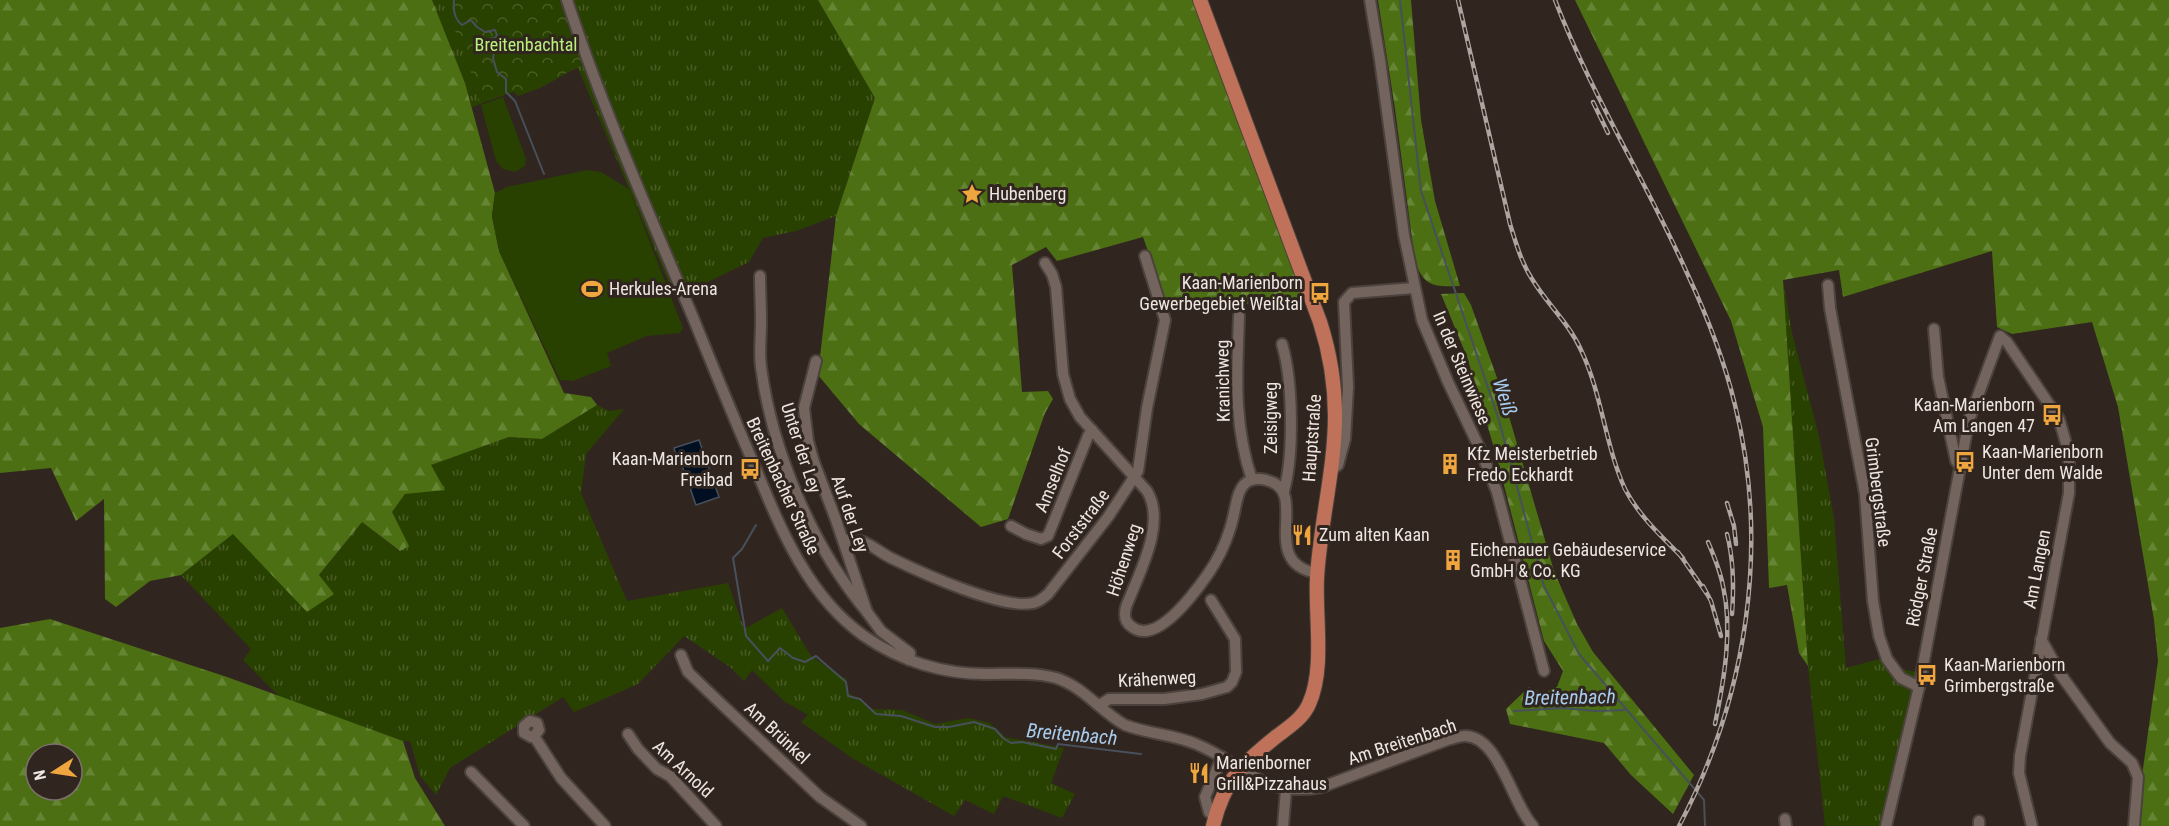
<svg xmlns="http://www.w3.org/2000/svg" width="2169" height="826" font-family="'Roboto Condensed',sans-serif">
  <defs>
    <pattern id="grass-tufts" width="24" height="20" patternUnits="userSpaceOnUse" patternTransform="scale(1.5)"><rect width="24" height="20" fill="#294100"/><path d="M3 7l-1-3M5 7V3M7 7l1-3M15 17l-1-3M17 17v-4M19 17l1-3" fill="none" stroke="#485c25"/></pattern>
    <pattern id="forest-firs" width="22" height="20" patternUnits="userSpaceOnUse" patternTransform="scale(1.5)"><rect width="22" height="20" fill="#4b6f12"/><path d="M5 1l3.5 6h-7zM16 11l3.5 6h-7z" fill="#658434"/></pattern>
    <pattern id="park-crowns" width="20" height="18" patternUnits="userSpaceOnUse" patternTransform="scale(1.5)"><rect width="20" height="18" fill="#294100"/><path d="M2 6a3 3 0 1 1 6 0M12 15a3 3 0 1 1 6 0" fill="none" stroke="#485c25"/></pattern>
  </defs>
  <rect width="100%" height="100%" fill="#31251f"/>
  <g fill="url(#grass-tufts)">
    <path d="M432,0h386l57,98 -39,118 -40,15 -33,7 -14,24 -74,36 -97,-230 -106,39 -7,-24z"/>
    <path d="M1783,280l9,53 27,103 15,83 12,149 45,-12 9,13 27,5 -35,152h-67l-17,-160z"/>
    <path d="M597,405l12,6 15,-2 -38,45 -5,39 46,108 101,-18 16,46 38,-21 29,48 35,23v12l26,18 30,1 33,14 33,-6 22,5 15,14 59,11 -13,35 24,11 -13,24 -59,-22 -9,18 -29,-14 -11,16 -102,-58 -51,-36 7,-7 -24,-14 -32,-31 -8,11 -14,-14 -46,-31 -46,48 -64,28 -11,-15 -113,71 -14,27 -16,-19 -10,-35h-7l-123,-44 -37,-37 8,-11 -70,-74 52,-41 101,60 -15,-18 43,-54 37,29 -7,-39 13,-18 25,-29 79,-28 33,2z"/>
  </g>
  <g fill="url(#forest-firs)" fill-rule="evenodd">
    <path d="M0,0h432l33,83 30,110 -3,23 7,35 65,142 27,4 6,8 -55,34 -33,-2 -78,28 14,25 -40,4 -13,18 17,34 -9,5 -38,-29 -43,53 15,19 -27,18 -74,-78 -52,41 -31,6 -34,26 -11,-8 -1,-100 -28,22 -25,-53 -51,5z"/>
    <path d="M818,0h377l112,302 -140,4 -24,-69 -86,24 -11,-14 -34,18 10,127 26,-1 5,8 -8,14 -37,106 -27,8 -122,-103 -41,-49 18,-159 39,-118z"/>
    <path d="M1378,0h33l10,120 14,81 25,85c-26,1 -36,1 -45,-25l-20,-152z"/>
    <path d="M1575,0h594v826h-34l23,-165 -4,-41 -36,-213 -26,-85 -80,12 -15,-7 -5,-76 -149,46 -4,-27 -56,10 25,386 -9,-13 -12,-68 -18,3 -6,-161 -32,-106z"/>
    <path d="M1464,293l7,12 30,84 53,182 23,53 16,28 101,123 -21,39 -42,-39 -27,-32 -94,-19 -4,-15 23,-22 14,6 14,-6 6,-16 -19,-30 -47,-183 -30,-101 -26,-63z"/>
    <path d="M50,619l177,58 176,64 12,37 30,48h-445v-198zM36,754h36v36h-36z"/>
  </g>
  <path fill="url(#park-crowns)" d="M442,0h122l21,63 -45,25 -22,8 -10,-10 -29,14 -11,-38z"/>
  <g fill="#294100">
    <path d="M503,97l23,62 -1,7 -10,6 -12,-3 -7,-8 -15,-56z"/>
    <path d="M587,170l14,2 28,17 54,139 -3,5 -33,3 -40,17 4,13 -38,15 -13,-1 -61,-129 -7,-35 3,-23 12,-6z"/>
  </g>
  <path fill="#000f21" stroke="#47505b" stroke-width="1.5" d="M699,440l20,57 -23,8 -18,-51 -2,1 -2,-7z"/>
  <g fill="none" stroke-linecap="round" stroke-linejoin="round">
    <g stroke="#47505b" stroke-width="2">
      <path d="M454,0c-1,9 0,19 8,25l9,-5 6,7 8,5 10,-2 2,5 -2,3 -6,1 6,9 -2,10 4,14 9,7v13l9,9 29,73"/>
      <path d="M1400,0l21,191 77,226 46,169 35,68 125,146 1,26"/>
      <path d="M756,525l-14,24 -9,9 13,78 22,25 12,-13 13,10 12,4 11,-6 30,26 2,14 12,3 16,15 25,2 34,11h14l25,-5 21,7 8,9 8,5 11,-1 34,7 2,-5 83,10"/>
      <path d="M1514,711l49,-3 33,3 31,-1"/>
    </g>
    <defs>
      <g id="minor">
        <path d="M567,0c35,107 81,211 125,315 20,49 40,99 61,147 26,63 53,133 111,174 36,25 79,38 122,38 23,0 47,-2 70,4 28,9 44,33 69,47 23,9 48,9 71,19 51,21 64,54 126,43l125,-47c5,-1 12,-4 18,-4 34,0 47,68 68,90"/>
        <path d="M1370,0l10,60 24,175 18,85 26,62 32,67 17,43 47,179"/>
        <path d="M1045,263l7,11 4,13 7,87 7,25 10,18 67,74c20,33 -9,84 -21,116 -2,8 -2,15 6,20 25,19 64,-36 76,-53 9,-13 17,-29 22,-45 4,-12 5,-24 9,-36 2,-5 6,-11 12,-13 5,-2 13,-1 18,1 41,12 -12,82 48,92"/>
        <path d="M760,276c0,15 1,30 1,46 0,15 -2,30 0,45 11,84 52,181 106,245"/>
        <path d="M1828,285l2,23 35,186 8,107 6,35 8,23 14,19 18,9"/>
        <path d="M1239,316c-2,58 -6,107 13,164"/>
        <path d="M1934,329l4,48 18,84 4,5"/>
        <path d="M1282,344c11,37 12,110 2,147"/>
        <path d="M816,361l-12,47 4,33 6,21 22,58 31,92 14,19 29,22 -1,7"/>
        <path d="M1330,471l8,-6 7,-26 3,-52 -4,-85 8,-9 62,-5"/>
        <path d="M1011,526l15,8 15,5 7,-3 40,-100 4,-6"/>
        <path d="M843,540c24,-3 31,10 50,19 29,14 110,51 140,44 6,-1 10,-5 15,-9l60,-77 30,-46 9,-63 18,-88 -20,-64"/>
        <path d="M2041,639l20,36 49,68 22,20 6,14 -4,49"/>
        <path d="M681,655l7,17 26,25 106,100 41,29"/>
        <path d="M1100,705l9,-6h55l38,-5 25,-7 5,-5 4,-10 -1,-33 -24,-39"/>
        <path d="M628,734l10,15 19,20 13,7 46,50"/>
        <path d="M534,736l5,-6 -2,-7 -7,-2 -6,5v7l7,4 3,-1 27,42 44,48"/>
        <path d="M471,772l53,54"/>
        <path d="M1215,816l-6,-4 -4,-15 17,-40"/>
        <path d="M1785,819l1,7"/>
        <path d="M1979,821v5"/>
        <path d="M1283,826l3,-36"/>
        <path d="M1886,826l33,-139 50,-267 31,-84 7,6 52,77 10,34v40l-49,263 -1,17 13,53"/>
      </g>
      <path id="major" d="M1200,0l120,322c10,31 15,61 15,94 0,53 -15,108 -18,162 -2,39 8,91 -8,126 -6,14 -20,23 -32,32 -35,28 -53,44 -64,90"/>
    </defs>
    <use href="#minor" stroke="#4c423d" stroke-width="14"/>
    <use href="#major" stroke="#4c423d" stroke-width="16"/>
    <use href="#minor" stroke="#73655e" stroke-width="10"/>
    <use href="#major" stroke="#bf7259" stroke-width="14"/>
    <defs>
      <g id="rail">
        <path d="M1458,0l52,224c6,19 11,38 22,55 15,25 37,44 49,71 21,44 24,95 44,139 14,27 37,48 58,69"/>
        <path d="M1555,0c36,94 91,181 132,273 20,43 37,86 48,132 35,142 12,292 -56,421"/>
        <path d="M1593,102l15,31"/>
        <path d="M1727,503l7,23 2,18"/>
        <path d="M1727,534c7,27 7,53 5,80"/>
        <path d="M1708,542c6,14 12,28 15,44 10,44 1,94 -8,138"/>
        <path d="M1678,552l29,42"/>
        <path d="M1703,586l8,15 10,35"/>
      </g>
    </defs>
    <use href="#rail" stroke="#aea5a0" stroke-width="4.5"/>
    <use href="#rail" stroke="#31251f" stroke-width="2" stroke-dasharray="7" stroke-linecap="butt"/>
  </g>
  <defs>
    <symbol id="sight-bare" viewBox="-9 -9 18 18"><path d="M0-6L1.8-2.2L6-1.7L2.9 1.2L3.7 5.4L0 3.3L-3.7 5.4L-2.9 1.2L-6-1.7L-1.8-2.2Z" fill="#f0a63e" stroke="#31251f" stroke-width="2.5" paint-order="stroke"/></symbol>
    <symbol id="stadium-bare" viewBox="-9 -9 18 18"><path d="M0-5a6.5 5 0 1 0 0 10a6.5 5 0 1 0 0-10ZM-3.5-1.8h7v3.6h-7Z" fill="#f0a63e" stroke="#31251f" stroke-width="2.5" paint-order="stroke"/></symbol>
    <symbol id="bus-bare" viewBox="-9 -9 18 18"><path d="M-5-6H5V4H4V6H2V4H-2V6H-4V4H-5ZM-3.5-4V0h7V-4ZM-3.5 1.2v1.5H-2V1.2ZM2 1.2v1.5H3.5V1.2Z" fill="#f0a63e" stroke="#31251f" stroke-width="2.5" paint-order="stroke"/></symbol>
    <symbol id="building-bare" viewBox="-9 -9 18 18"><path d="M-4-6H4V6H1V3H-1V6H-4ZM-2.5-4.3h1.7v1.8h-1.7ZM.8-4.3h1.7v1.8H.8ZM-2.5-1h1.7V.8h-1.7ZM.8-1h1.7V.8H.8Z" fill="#f0a63e" stroke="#31251f" stroke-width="2.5" paint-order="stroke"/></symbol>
    <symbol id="restaurant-bare" viewBox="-9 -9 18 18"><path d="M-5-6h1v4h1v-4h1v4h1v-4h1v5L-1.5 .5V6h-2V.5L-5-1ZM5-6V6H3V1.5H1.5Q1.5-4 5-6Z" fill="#f0a63e" stroke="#31251f" stroke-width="2.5" paint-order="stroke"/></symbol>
  </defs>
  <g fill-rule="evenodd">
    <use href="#sight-bare" x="957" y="179" width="30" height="30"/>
    <use href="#stadium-bare" x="577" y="274" width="30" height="30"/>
    <use href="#bus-bare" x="1305" y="278" width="30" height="30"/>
    <use href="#bus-bare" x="2037" y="400" width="30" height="30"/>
    <use href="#bus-bare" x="1950" y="447" width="30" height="30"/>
    <use href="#building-bare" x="1435" y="449" width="30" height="30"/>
    <use href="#bus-bare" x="735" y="454" width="30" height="30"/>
    <use href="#restaurant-bare" x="1287" y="520" width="30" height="30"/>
    <use href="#building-bare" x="1438" y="545" width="30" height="30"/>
    <use href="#bus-bare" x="1912" y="660" width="30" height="30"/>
    <use href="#restaurant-bare" x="1184" y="758" width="30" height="30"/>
  </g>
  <g text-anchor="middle" stroke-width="6" stroke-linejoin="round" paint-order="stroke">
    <g font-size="18" fill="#bbf07e" stroke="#31251f">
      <text x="526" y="51">Breitenbachtal</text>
    </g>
    <g font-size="18" fill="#eee6e1" stroke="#31251f" text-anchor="start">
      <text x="989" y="200">Hubenberg</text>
      <text x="1303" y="289" text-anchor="end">Kaan-Marienborn<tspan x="1303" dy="21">Gewerbegebiet Weißtal</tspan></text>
      <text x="609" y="295">Herkules-Arena</text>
      <text x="2035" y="411" text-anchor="end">Kaan-Marienborn<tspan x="2035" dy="21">Am Langen 47</tspan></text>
      <text x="1982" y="458">Kaan-Marienborn<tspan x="1982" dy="21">Unter dem Walde</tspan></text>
      <text x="1467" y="460">Kfz Meisterbetrieb<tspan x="1467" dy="21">Fredo Eckhardt</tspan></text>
      <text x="733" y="465" text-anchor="end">Kaan-Marienborn<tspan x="733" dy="21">Freibad</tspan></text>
      <text x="1319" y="541">Zum alten Kaan</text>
      <text x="1470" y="556">Eichenauer Gebäudeservice<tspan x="1470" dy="21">GmbH &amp; Co. KG</tspan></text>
      <text x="1944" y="671">Kaan-Marienborn<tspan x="1944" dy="21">Grimbergstraße</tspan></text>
      <text x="1216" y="769">Marienborner<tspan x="1216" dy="21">Grill&amp;Pizzahaus</tspan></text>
    </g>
    <g font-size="18" fill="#eee6e1" stroke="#31251f">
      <text transform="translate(1462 368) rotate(67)" y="6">In der Steinwiese</text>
      <text transform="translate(1223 381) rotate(-91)" y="6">Kranichweg</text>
      <text transform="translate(1271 418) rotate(-90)" y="6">Zeisigweg</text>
      <text transform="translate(1312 438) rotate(-86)" y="6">Hauptstraße</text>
      <text transform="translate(801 448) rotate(72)" y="6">Unter der Ley</text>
      <text transform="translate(1053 480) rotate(-68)" y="6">Amselhof</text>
      <text transform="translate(783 486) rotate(65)" y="6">Breitenbacher Straße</text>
      <text transform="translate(1878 492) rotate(83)" y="6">Grimbergstraße</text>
      <text transform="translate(850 514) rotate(71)" y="6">Auf der Ley</text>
      <text transform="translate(1081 524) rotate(-53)" y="6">Forststraße</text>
      <text transform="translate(1124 560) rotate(-72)" y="6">Höhenweg</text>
      <text transform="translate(2037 569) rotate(-79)" y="6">Am Langen</text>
      <text transform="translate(1922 577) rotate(-79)" y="6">Rödger Straße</text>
      <text transform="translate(1157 679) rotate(-3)" y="6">Krähenweg</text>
      <text transform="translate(777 733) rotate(43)" y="6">Am Brünkel</text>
      <text transform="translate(1402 742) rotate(-18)" y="6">Am Breitenbach</text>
      <text transform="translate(683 769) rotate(43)" y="6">Am Arnold</text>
    </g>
    <g font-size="20" font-style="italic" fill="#a7ccee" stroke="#31251f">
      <text transform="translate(1505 397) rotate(72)" y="7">Weiß</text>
      <text transform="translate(1570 697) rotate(-1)" y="7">Breitenbach</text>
      <text transform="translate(1072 734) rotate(5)" y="7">Breitenbach</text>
    </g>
  </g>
  <g transform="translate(54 772) rotate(258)"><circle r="28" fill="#31251f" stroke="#7d726d" stroke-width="1.5"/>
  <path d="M0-4.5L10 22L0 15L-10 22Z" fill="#f0a63e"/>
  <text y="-9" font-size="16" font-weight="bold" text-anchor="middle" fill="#eee6e1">N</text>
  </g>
</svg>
